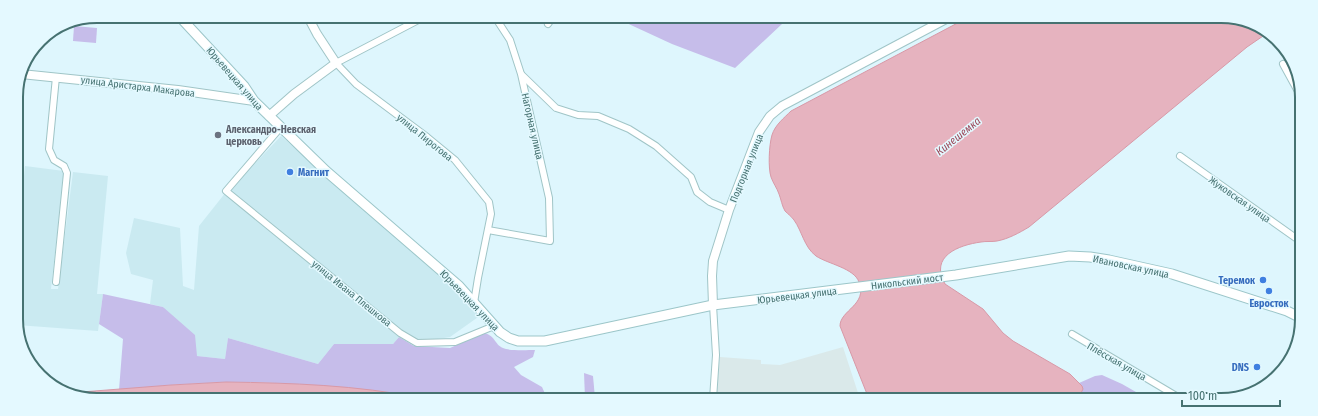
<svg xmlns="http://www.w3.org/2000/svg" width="1318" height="416" font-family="'Fira Sans Condensed',sans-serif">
  <rect width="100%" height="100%" fill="#def6fd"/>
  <g fill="#caeaf1">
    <path d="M281,136l181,159 19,20 -31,22 -31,5 -13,-8 -89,-71 -87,-73z"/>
    <path d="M25,166l39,5 -13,118h7l15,-117 35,4 -11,118h6l-5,37 -81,-6v-78z"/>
    <path d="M226,192l173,145 -6,7h-59l-16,20 -90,-26 -3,21 -28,-3 -34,-49 -13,-3 3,-24 -22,-6 -5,-21 8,-35 46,10 3,58 11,4 5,-64z"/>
  </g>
  <path fill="#dae9ea" d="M843,347l17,52h-144l4,-42 41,3v4l19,1z"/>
  <g fill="#c6bdea">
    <path d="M622,17l170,1 -10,6 -47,44 -63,-24 -52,-24z"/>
    <path d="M74,26l23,2 -1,15 -23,-2z"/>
    <path d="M103,294l60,13 32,28 2,21 28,3 3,-21 90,26 16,-20h59l6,-7 15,9 36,2 34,-15c12,3 10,11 19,15 6,3 24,2 32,2l-2,7 -19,10 7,8 21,12 5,11h-126l-35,-6 -109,-9 -51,-1 -55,3 -52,5 4,-51 -24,-15z"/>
    <path d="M584,373l9,3 2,22h-10z"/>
    <path d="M1102,375l20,9 28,16 -71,-1 3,-7v-6l-3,-3 16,-7z"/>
  </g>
  <g fill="#e6b3bf" stroke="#d899a7">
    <path d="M967,18l275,1 24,15 -19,13 -218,180c-10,6 -21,12 -32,14 -5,1 -11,0 -16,1 -22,3 -52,14 -36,42l38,25 20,24 10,8 57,33 12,12 1,3 -5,10h-209l-29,-73c0,-16 28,-21 19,-44 -5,-14 -31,-18 -43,-26 -12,-9 -14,-25 -22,-36 -3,-4 -6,-6 -9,-9 -3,-5 -4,-12 -6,-17 -2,-6 -6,-11 -8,-17 -3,-9 -2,-32 1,-42 3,-10 12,-17 19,-24z"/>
    <path d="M226,382c65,1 131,3 195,16l-345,-1 -7,-4 102,-8z"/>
  </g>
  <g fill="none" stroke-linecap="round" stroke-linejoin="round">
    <defs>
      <g id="minor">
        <path d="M95,16h20"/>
        <path d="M424,17l-88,46 20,21 71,53 28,23 34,42 2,12 -13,64 -4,25"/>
        <path d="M548,24l5,-7"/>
        <path d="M1283,64l17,31"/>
        <path d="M522,75l34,33 22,7 20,1 31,13 27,17 35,31 6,15 13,10 19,8"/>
        <path d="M281,127l-55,64 174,142 17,10 38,-1 39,-16"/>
        <path d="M1180,156l120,85"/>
        <path d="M488,230l62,11 -1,-43 -28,-124 -11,-34 -15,-23"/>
        <path d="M56,282l11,-109 -3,-7 -10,-6 -5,-11 7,-72"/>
        <path d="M1072,334l111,66"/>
        <path d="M713,399l3,-44 -3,-50"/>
      </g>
      <g id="tertiary">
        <path d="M21,74l157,16 76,11"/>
        <path d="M269,116l25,-22 42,-31 -19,-29 -9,-17"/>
        <path d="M713,305l-1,-29 1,-15 16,-51 30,-78 11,-16 12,-10 166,-88"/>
      </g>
      <path id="secondary" d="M179,16l65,70 10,15 72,70 133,115 41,46 9,6 9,3h27l168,-36 243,-30 113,-19 21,1 19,3 63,14 115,37 12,6"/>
    </defs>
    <use href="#minor" stroke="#a0c5c7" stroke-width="8"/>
    <use href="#tertiary" stroke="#a0c5c7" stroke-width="10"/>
    <use href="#secondary" stroke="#9cc6c9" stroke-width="11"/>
    <use href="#minor" stroke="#fff" stroke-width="6"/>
    <use href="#tertiary" stroke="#fff" stroke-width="8"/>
    <use href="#secondary" stroke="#fff" stroke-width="9"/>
  </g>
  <circle fill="#6b7280" stroke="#e4f9ff" stroke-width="1.5" cx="218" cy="135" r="4"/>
  <g fill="#3f7fe0" stroke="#e4f9ff" stroke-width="1.5">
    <circle cx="290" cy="172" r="4"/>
    <circle cx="1263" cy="280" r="4"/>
    <circle cx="1269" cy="291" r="4"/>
    <circle cx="1257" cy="367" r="4"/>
  </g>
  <g text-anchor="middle" stroke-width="3" stroke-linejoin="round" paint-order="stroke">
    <g font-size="10" fill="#467271" stroke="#e4f9ff">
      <text transform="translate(235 78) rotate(49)" y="4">Юрьевецкая улица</text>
      <text transform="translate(138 86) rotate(7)" y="4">улица Аристарха Макарова</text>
      <text transform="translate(533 126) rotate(77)" y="4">Нагорная улица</text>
      <text transform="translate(425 137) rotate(39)" y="4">улица Пирогова</text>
      <text transform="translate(746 168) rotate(-68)" y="4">Подгорная улица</text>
      <text transform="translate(1240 199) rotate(35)" y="4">Жуковская улица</text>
      <text transform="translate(1131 266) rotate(12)" y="4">Ивановская улица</text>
      <text transform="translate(907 281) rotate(-7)" y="4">Никольский мост</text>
      <text transform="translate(352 293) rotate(39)" y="4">улица Ивана Плешкова</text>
      <text transform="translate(797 295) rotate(-7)" y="4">Юрьевецкая улица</text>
      <text transform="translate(470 300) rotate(46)" y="4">Юрьевецкая улица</text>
      <text transform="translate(1117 361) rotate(30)" y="4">Плёсская улица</text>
    </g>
    <g font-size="10" font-weight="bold" fill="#5b616d" stroke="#e4f9ff" text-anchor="start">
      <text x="226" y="133">Александро-Невская<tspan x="226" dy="12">церковь</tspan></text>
    </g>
    <g font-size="10" font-weight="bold" fill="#366cbe" stroke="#e4f9ff" text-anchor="end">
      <text x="298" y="176" text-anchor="start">Магнит</text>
      <text x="1255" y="284">Теремок</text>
      <text x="1269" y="307" text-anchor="middle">Евросток</text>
      <text x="1249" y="371">DNS</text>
    </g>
    <g font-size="11" font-style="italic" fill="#9c485a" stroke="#e4f9ff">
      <text transform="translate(958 136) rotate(-39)" y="4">Кинешемка</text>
    </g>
  </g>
  <path d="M0 0H1318V416H0ZM97 23H1221A74 74 0 0 1 1295 97V319A74 74 0 0 1 1221 393H97A74 74 0 0 1 23 319V97A74 74 0 0 1 97 23Z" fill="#e4f9ff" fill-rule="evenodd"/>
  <path fill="none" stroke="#467271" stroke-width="2" d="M97 23H1221A74 74 0 0 1 1295 97V319A74 74 0 0 1 1221 393H97A74 74 0 0 1 23 319V97A74 74 0 0 1 97 23Z"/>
  <path d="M1182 400v6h98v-6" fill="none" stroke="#467271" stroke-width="2"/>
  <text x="1188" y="400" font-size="12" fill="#467271" stroke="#e4f9ff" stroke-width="3" paint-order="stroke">100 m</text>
</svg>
